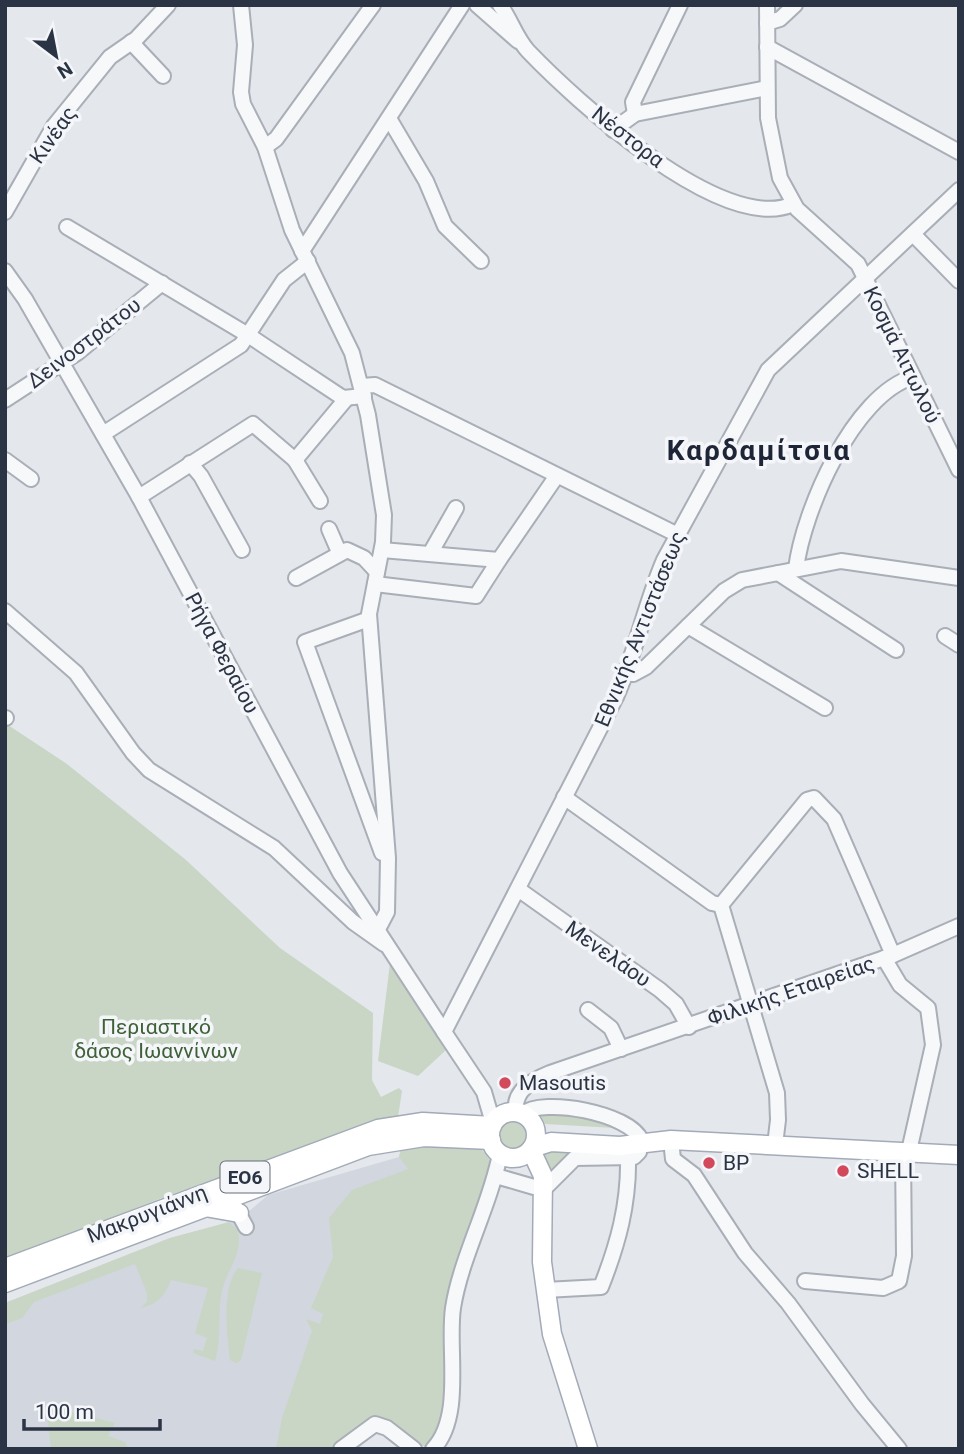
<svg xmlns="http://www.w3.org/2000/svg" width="964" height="1454" font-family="Roboto,sans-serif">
  <rect width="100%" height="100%" fill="#e4e7ec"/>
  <path fill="#d2d6de" d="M474,1147l12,6 3,6 -63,286 -39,-24 -51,28h-331v-146l165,-65 69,-18 29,-25 131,-38 2,-8z"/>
  <g fill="#c9d6c5">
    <path d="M5,723l62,41 119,96 94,88 93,65 -1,67 9,17 18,-9 3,3 -4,26 -239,82 -154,62z"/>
    <path d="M390,963l56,87 -28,26 -40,-15z"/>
    <path d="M539,1113l50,1 26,14 -70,-4z"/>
    <circle cx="513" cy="1135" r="16"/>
    <path d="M440,1145l41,4 8,10 1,8 -37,115 -4,100 -10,47 -10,15 -6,2 -36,-25 -51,28h-60l6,-31 30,-87 -6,-12 14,5 3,-10 -12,-6 22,-51 -4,-39 23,-28 56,-21 -9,-12 2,-8z"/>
    <path d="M543,1150l73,2 -43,2 -22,19z"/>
    <path d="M229,1222l8,7c8,22 -10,40 -15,62 -5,22 0,47 -7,70l-22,-8 1,-4 9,2 4,-13 -12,-5 13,-45 -37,-8c-7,17 -13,24 -31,28l7,-6v-9l-12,-29 -101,38 -12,16 -17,6v-21l165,-65z"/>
    <path d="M238,1268l24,5 -21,87 -4,3 -7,-3c-3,-26 -9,-72 8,-92z"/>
    <path d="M46,1405l69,18 -7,13 17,6 3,7h-77z"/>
  </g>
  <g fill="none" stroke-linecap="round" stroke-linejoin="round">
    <defs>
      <g id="minor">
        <path d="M241,5l4,40 -4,47 2,12 22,43 27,83 60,123 16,62 16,100 -1,27 -14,72 19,244 -1,54 -10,19"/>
        <path d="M477,5l41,36"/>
        <path d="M500,5c11,15 16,33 28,46 46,48 195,185 265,153"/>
        <path d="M767,5l1,113 12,60 17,31 61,55 101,206"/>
        <path d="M767,23l13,-4 15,-14"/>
        <path d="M131,42l32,34"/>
        <path d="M767,47l192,105"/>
        <path d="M635,114l-2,-12 47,-97"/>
        <path d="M390,120l36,61 19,45 36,35"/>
        <path d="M613,130l22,-16 132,-26"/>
        <path d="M265,147l11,-8 97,-134"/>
        <path d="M5,212l49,-86 56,-69 26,-18 32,-34"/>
        <path d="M67,227l181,108 95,63 21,-2"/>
        <path d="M913,234l46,47"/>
        <path d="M302,251l160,-246"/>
        <path d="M5,271l20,28 114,198 201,376 104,159"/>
        <path d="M362,386l13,-1 303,150"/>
        <path d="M5,400l72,-47 85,-70"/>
        <path d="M103,434l138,-89 43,-65 24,-19"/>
        <path d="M5,460l26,19"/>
        <path d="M295,460l25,41"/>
        <path d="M190,463l11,13 41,74"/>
        <path d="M139,497l114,-73 42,36 51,-61"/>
        <path d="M329,529l10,23"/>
        <path d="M382,550l117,10 57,-83"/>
        <path d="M431,552l25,-44"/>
        <path d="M796,569c7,-58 57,-174 117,-192"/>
        <path d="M778,573l118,77"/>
        <path d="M296,578l51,-28 17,8 13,14"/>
        <path d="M375,584l101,12 23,-36"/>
        <path d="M5,611l71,62 57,80 16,17 125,78 79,74 31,22"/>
        <path d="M369,619l-64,23 77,211"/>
        <path d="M688,626l137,82"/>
        <path d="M945,636l14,9"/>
        <path d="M627,673l6,1 13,-7 78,-76 18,-11 99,-19 118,17"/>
        <path d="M5,718h1"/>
        <path d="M564,797l148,106 9,2"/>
        <path d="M518,889l142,101 16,14 13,23"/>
        <path d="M884,958l16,27 28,23 5,37 -24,106"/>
        <path d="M588,1010l23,18 10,21"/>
        <path d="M516,1112c-3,-22 17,-32 34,-39l343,-118 66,-29"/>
        <path d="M523,1114c19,-17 107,-1 118,26l-2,12 -5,5 -59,1 -32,32"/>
        <path d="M493,1123l-9,-31 -40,-60 172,-335c20,-45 29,-93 48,-137l104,-190 191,-180"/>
        <path d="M671,1140l2,19 21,16 51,78 43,50 74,101 37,45"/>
        <path d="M775,1145l3,-25 -1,-27 -56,-188 86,-105 7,-2 20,21 59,136"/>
        <path d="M496,1176l38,11"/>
        <path d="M234,1205l12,22"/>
        <path d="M805,1281l78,7 16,-7 5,-25 -1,-105"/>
        <path d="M545,1290l56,-3c17,-43 28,-83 27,-129"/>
        <path d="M341,1449l34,-25 12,4 27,21"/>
        <path d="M433,1449c31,-32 14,-101 20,-141 8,-51 37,-102 47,-154"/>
      </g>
      <g id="major">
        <circle cx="513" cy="1135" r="23"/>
        <path d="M532,1148l19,-6 69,4 51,-6 288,15"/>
        <path d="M531,1150l12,26 -1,86 10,72 36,115"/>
        <path d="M205,1207l34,6"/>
        <path d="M5,1268l373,-139 45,-7 69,4"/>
        <path d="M5,1283l363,-137 56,-9 67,3"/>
      </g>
    </defs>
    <use href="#minor" stroke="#a9aeb7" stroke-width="18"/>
    <use href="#major" stroke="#a3abb8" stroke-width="21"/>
    <use href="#minor" stroke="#f7f8fa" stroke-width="14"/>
    <use href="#major" stroke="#fff" stroke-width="18"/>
  </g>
  <g fill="#d1495b" stroke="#f4f6f9" stroke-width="2.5">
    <circle cx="505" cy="1083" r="7"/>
    <circle cx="709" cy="1163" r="7"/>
    <circle cx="843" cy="1171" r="7"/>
  </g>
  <g text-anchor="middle" stroke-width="7" stroke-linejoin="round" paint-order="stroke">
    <rect fill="#f4f6f9" stroke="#676e7b" stroke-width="2" x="220.5" y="1161.5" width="49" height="31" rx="5"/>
    <g font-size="19" font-weight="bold" fill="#2b3445">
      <text x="245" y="1184">ΕΟ6</text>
    </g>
    <g font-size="21" fill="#2b3445" stroke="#f4f6f9">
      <text transform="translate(53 135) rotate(-55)" y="7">Κινέας</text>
      <text transform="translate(628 137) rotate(38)" y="7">Νέστορα</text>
      <text transform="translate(84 343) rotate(-37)" y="7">Δεινοστράτου</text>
      <text transform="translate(902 355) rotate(64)" y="7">Κοσμά Αιτωλού</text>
      <text transform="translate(640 629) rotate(-68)" y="7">Εθνικής Αντιστάσεως</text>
      <text transform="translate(222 653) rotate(62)" y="7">Ρήγα Φεραίου</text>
      <text transform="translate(608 954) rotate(35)" y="7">Μενελάου</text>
      <text transform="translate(791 991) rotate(-19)" y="7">Φιλικής Εταιρείας</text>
      <text transform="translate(147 1214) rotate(-21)" y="7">Μακρυγιάννη</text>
    </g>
    <g font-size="21" fill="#3f6138" stroke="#f4f6f9">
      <text x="156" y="1034">Περιαστικό<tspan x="156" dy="24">δάσος Ιωαννίνων</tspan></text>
    </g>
    <g font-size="21" fill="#2b3445" stroke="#f4f6f9" text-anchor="start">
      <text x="519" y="1090">Masoutis</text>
      <text x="723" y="1170">BP</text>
      <text x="857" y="1178">SHELL</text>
    </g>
    <g font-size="28" font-weight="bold" letter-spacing="2" fill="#1d2536" stroke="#f4f6f9">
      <text x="759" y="460">Καρδαμίτσια</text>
    </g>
  </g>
  <rect width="964" height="1454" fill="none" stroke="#2b3445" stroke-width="14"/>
  <g transform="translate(56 56) rotate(148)" stroke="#f4f6f9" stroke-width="5" paint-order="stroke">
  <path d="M0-5L12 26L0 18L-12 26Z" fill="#2b3445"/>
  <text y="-10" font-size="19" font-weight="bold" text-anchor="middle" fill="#2b3445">N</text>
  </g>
  <path d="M24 1419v10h136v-10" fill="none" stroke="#2b3445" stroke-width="3.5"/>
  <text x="35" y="1419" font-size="21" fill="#2b3445" stroke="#f4f6f9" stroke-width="5" paint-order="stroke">100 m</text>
</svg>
